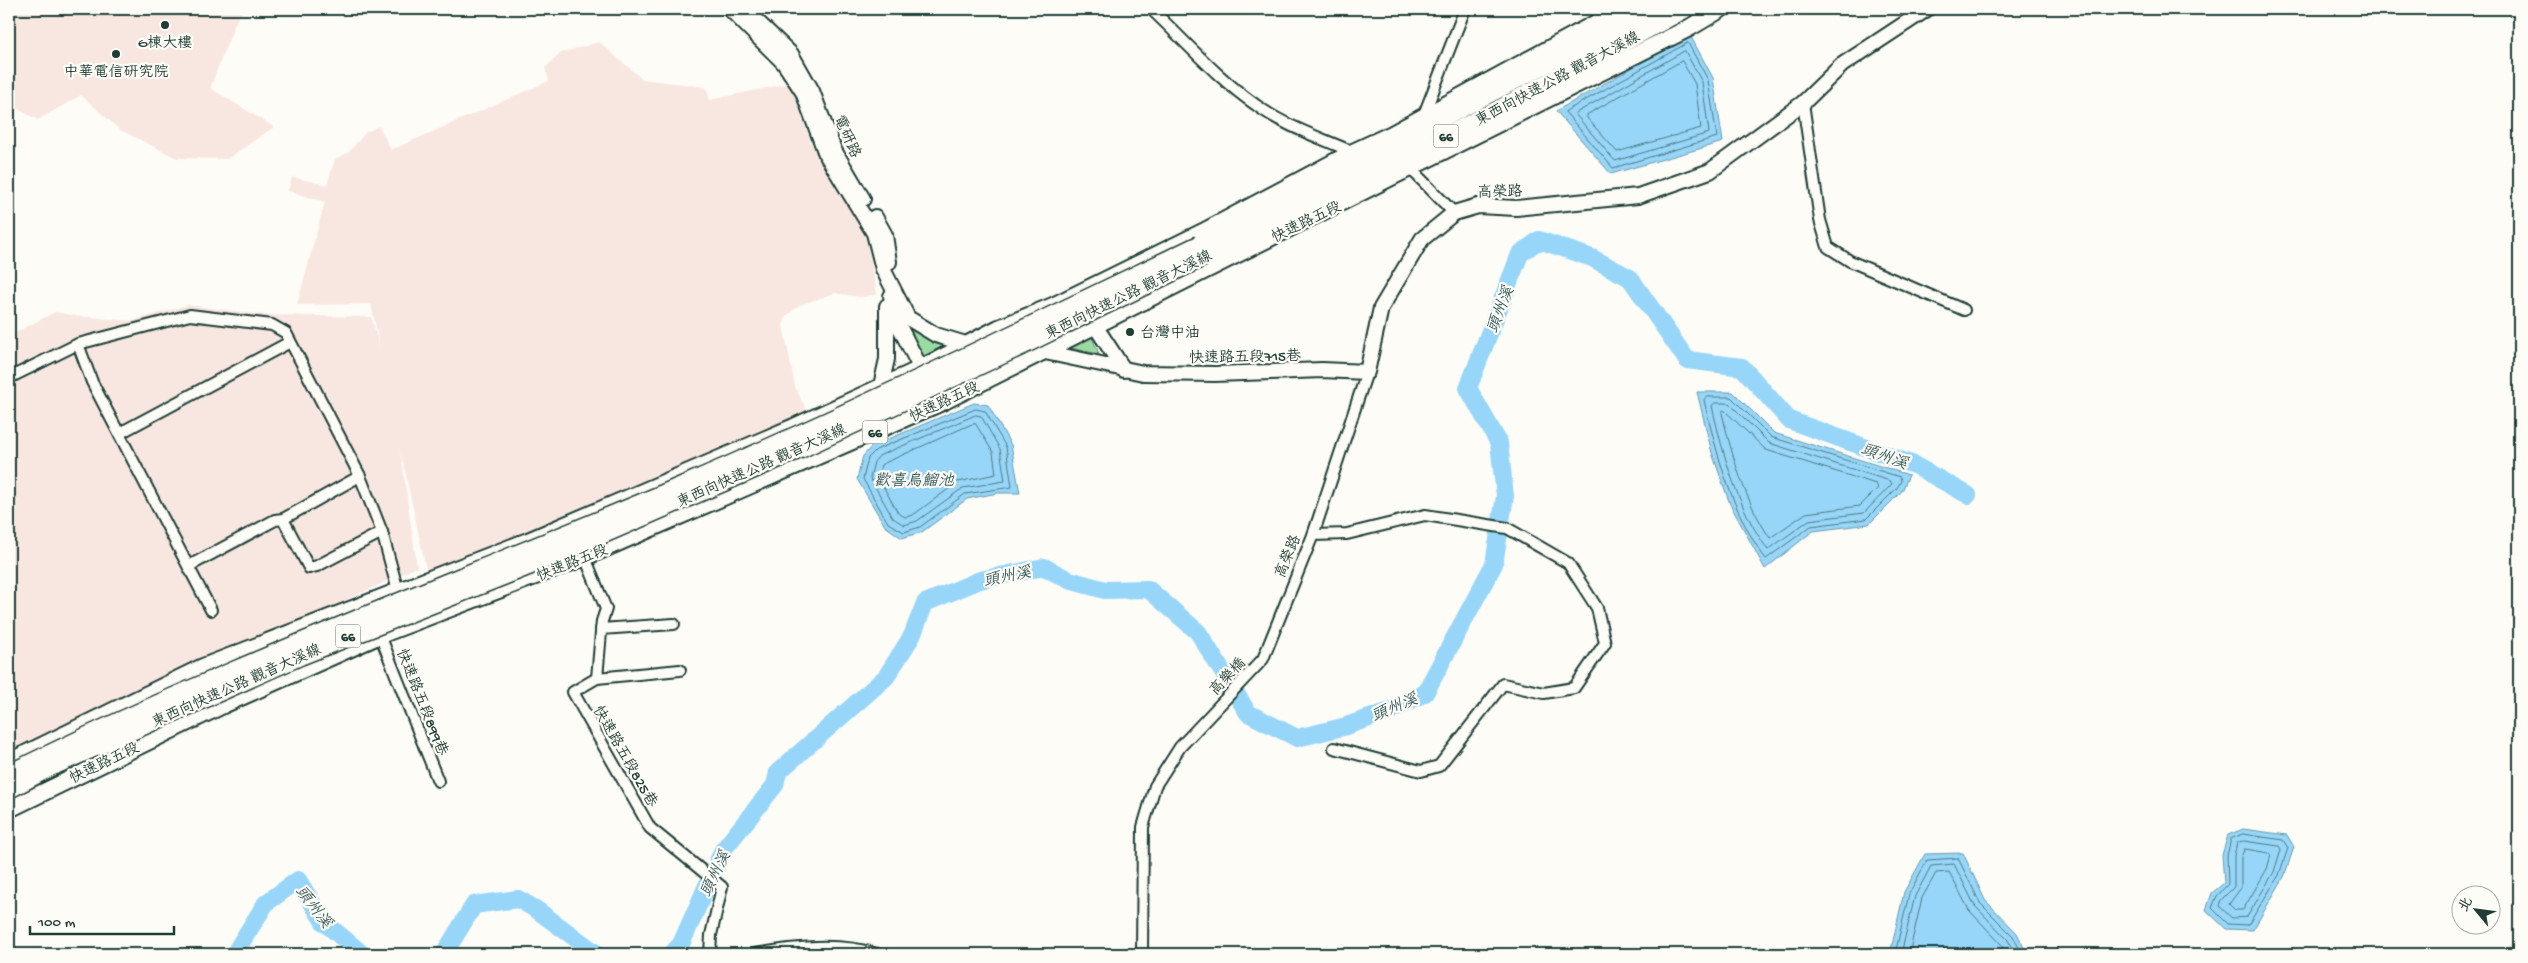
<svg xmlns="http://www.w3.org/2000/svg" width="2528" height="963" font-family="'Gochi Hand','LXGW WenKai TC',sans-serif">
  <rect width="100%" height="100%" fill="#fdfcf7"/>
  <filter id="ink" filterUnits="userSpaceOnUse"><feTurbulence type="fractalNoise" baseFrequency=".02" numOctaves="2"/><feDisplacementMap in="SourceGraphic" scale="10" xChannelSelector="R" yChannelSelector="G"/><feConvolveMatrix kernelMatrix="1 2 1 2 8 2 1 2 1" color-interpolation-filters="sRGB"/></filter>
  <g filter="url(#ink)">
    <g fill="#f8e6e1">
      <path d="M9,9h235l-8,12 -26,67 64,39 -47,32 -50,-1 -57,-28 -39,-35 -43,25 -29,-16z"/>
      <path d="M599,42l43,37 64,8 4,13 80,-17 22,62 20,36 33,49 12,64 -16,3 -26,-4 -35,12 -14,11 -3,9 12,62 12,24 -380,162 -27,-125 17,119 -408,191v-422l46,-24 22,4 55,5 55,-16 80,10 104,2 9,31 -9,-44 -74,1 28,-103 -37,-11 4,-14 35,8 8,-26 14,-7 17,-20 13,-6 12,24 158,-69 -4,-13 16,-15z"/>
    </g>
    <g fill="#9adba4" stroke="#5c8c6c">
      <path d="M900,315l45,30 -21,11z"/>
      <path d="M1091,335l8,19 -33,-7z"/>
    </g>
    <g fill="#97d6f8" stroke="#6799aa">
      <path d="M1690,35l23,43 10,64 -112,32 -55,-63z"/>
      <path d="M1697,392h36l41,41 135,42 -7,16 -33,33 -56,7 -48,38 -35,-65 -18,-51z"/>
      <path d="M974,403l14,2 23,40 9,48h-22l-31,6 -45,33 -20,6 -17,-12 -28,-47 6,-23 9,-10z"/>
      <path d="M2243,829l44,6 7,12 -10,30 -31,53 -27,-1 -20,-19 6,-17 12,-10 -2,-28 6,-20z"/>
      <path d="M1963,853l22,47 32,33 10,21h-137l14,-62 21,-38z"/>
    </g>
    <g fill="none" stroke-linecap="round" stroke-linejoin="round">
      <g stroke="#4f7a82" stroke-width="1">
        <path d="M1688,43l20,37 9,57 -104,31 -48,-56z"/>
        <path d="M1685,51l17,31 7,51 -94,28 -40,-47z"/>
        <path d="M1682,61l13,23 6,44 -84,24 -30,-34v-3z"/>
        <path d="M1707,397h24l40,40 129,40 1,4 -4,7 -31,31 -55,7 -45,33c-33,-43 -50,-107 -62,-159z"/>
        <path d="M1715,403h14l40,40 121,38 2,3 -28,29 -55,7 -41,30c-30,-41 -45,-95 -56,-144z"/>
        <path d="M976,409l9,2 21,36 6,40 -47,7 -45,33 -16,5 -16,-9 -25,-44 5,-21 8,-8z"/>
        <path d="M1724,410l42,40 110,34 2,4 -18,18 -54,7 -36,25c-25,-37 -38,-82 -48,-125z"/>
        <path d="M976,415l5,1 19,33 5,32 -42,7 -46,33 -13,4 -11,-7 -23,-40 4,-16 5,-6z"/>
        <path d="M975,423l18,29 3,22 -38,8 -45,33 -8,2 -7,-4 -20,-36 3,-12z"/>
        <path d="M2243,834l40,6 5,8 -9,27 -31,50 -20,-1 -16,-16 5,-12 11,-12 -1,-28 4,-17z"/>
        <path d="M2244,841l35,5 2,3 -7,23 -27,45 -15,1 -13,-12 3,-7 12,-12v-31l3,-13z"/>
        <path d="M2245,849l24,4 2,2 -4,14 -24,41h-8l-6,-6 12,-16v-31z"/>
        <path d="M1895,954l14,-60 18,-34 31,-2 22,45 33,33 9,18"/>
        <path d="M1901,954l14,-58 16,-30 23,-2 21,42 33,34 7,14"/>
        <path d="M1909,954l13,-56 14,-25 13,-1 20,38 32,34 5,10"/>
      </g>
      <g stroke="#97d6f8" stroke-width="18">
        <path d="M234,954l32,-51 32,-23 26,42 38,32"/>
        <path d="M444,954l30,-49 44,-6 19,11 60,44"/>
        <path d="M672,954l9,-10 42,-94 52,-65 3,-13 108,-95 26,-41 13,-33 55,-23 64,-13 25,13 36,10 43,-1 50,43 50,81 49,25 46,-11 47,-16 35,-18 69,-129 11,-68 -6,-53 -31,-55 52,-134 19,-14 53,18 38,20 57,82 55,7 47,53 125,45 54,30"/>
      </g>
      <defs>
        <g id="minor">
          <path d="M1151,9c34,32 66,69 105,96 28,21 65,33 97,47"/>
          <path d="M1803,103l17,117 8,27 22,14 114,49"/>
          <path d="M1423,117l42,-108"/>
          <path d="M1411,169l43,44"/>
          <path d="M78,344l14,38 119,228"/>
          <path d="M9,378l69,-34 112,-29 82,10 14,8 74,143 22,56 16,59"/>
          <path d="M120,433l170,-91"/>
          <path d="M283,519l26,49 8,-2 65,-34"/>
          <path d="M1313,535l34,-1 78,-19 82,13 61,35 29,45 8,35 -31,45 -30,5 -41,-9 -64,82 -18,5 -87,-23"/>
          <path d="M585,557l21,52 -4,12 -5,57 -24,14 77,136 72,59 -11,48 -1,19"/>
          <path d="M189,566l86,-46 8,-1 77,-43"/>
          <path d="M601,629l73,-5"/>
          <path d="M380,635l58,146"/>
          <path d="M597,678l83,-8"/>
          <path d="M755,954c39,-7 84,-12 122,0"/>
          <path d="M1142,954l1,-127 12,-41 25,-39 83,-88 50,-124 54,-163"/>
        </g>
        <g id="tertiary">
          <path d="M730,9l54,54 19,29 23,62 48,79 9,36 25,49 28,17 30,9"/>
          <path d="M744,9l47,45 21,37 22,59 29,49"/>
          <path d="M875,217l10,18 4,27"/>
          <path d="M891,296l4,22 30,59"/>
          <path d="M1090,318l34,52"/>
          <path d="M1045,352l98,21 72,1 107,-4 45,2 14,-64 41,-69 32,-26 24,-7 38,2 122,-12 72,-25 93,-68 39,-38 85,-56"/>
          <path d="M881,386l6,-27v-53"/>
        </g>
        <g id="primary">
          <path d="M9,762l194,-95 325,-126 266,-114 126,-58 79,-41 54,-22 150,-74 150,-80 39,-18 230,-125"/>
          <path d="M9,809l216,-105 155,-69 205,-78 357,-155 747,-374 32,-19"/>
        </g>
        <g id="trunk">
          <path d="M1199,245l452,-236"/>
          <path d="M1203,257l297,-148 184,-100"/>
        </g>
      </defs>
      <use href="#minor" stroke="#1f3d34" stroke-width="14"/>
      <use href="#tertiary" stroke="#1f3d34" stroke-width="18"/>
      <use href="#primary" stroke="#1f3d34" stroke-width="20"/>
      <use href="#trunk" stroke="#1f3d34" stroke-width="21"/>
      <use href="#minor" stroke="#fdfcf7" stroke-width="10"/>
      <use href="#tertiary" stroke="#fdfcf7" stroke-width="14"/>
      <use href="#primary" stroke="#fdfcf7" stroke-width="16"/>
      <use href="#trunk" stroke="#fdfcf7" stroke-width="18"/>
      <defs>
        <g id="trunk-bridge">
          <path d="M9,774c221,-110 453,-194 680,-291 172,-74 341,-157 510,-238"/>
          <path d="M9,789l39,-21 252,-112 236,-93 264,-114 223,-104 180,-88"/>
        </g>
      </defs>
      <use href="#trunk-bridge" stroke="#1f3d34" stroke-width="21" stroke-linecap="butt"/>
      <use href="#trunk-bridge" stroke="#fdfcf7" stroke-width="18"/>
    </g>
  </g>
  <g fill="#1f3d34" stroke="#fdfcf7" stroke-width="2">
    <circle cx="165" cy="25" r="5"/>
    <circle cx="116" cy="54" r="5"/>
    <circle cx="1130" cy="332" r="5"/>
  </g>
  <g text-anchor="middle" stroke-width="4.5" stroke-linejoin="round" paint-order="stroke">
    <g fill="#fdfcf7" stroke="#62766e" stroke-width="1">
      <rect x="1433.5" y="124.5" width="25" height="23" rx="4"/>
      <rect x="862.5" y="420.5" width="25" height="23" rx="4"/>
      <rect x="335.5" y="624.5" width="25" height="23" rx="4"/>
    </g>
    <g font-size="14" font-weight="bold" fill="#1f3d34">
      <text x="1446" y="141">66</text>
      <text x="875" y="437">66</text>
      <text x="348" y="641">66</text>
    </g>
    <g font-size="15" fill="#1f3d34" stroke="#fdfcf7">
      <text x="165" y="47">G棟大樓</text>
      <text x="116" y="76">中華電信研究院</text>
      <text x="1140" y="337" text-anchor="start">台灣中油</text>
    </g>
    <g font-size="15" fill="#1f3d34" stroke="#fdfcf7">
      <text transform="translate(1557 78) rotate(-28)" y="5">東西向快速公路 觀音大溪線</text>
      <text transform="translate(848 136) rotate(66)" y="5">電研路</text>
      <text transform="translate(1500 191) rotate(-1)" y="5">高榮路</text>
      <text transform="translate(1306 221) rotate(-26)" y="5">快速路五段</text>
      <text transform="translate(1128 294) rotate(-26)" y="5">東西向快速公路 觀音大溪線</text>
      <text transform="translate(1245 356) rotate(-1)" y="5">快速路五段715巷</text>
      <text transform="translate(944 401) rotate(-25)" y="5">快速路五段</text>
      <text transform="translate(761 465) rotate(-24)" y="5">東西向快速公路 觀音大溪線</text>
      <text transform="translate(1287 556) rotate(-68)" y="5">高榮路</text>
      <text transform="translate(572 562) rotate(-22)" y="5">快速路五段</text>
      <text transform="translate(1227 676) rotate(-47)" y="5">高樂橋</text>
      <text transform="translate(236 685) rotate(-24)" y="5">東西向快速公路 觀音大溪線</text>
      <text transform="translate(423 702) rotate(68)" y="5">快速路五段899巷</text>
      <text transform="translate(626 756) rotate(60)" y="5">快速路五段825巷</text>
      <text transform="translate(104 762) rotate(-26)" y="5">快速路五段</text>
    </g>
    <g font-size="16" font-style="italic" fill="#375c5b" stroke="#fdfcf7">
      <text transform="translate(1499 309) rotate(-69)" y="6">頭州溪</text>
      <text transform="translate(1885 455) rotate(20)" y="6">頭州溪</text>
      <text x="914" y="485">歡喜烏鰡池</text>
      <text transform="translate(1007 575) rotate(-12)" y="6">頭州溪</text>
      <text transform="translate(1394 706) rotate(-23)" y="6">頭州溪</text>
      <text transform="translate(714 873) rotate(-64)" y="6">頭州溪</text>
      <text transform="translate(315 906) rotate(52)" y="6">頭州溪</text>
    </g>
  </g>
  <rect width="2528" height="963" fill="none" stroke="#fdfcf7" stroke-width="30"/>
  <rect x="15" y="15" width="2498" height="933" fill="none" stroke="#1f3d34" stroke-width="2" filter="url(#ink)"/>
  <g transform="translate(2476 910) rotate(299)"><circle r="24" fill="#fdfcf7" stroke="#a4b0a9"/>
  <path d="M0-4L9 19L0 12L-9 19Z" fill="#1f3d34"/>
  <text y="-8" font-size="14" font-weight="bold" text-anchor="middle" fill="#1f3d34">北</text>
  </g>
  <path d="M30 926v8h144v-8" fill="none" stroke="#1f3d34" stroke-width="2.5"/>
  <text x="38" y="926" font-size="15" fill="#1f3d34" stroke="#fdfcf7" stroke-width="4" paint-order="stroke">100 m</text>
</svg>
